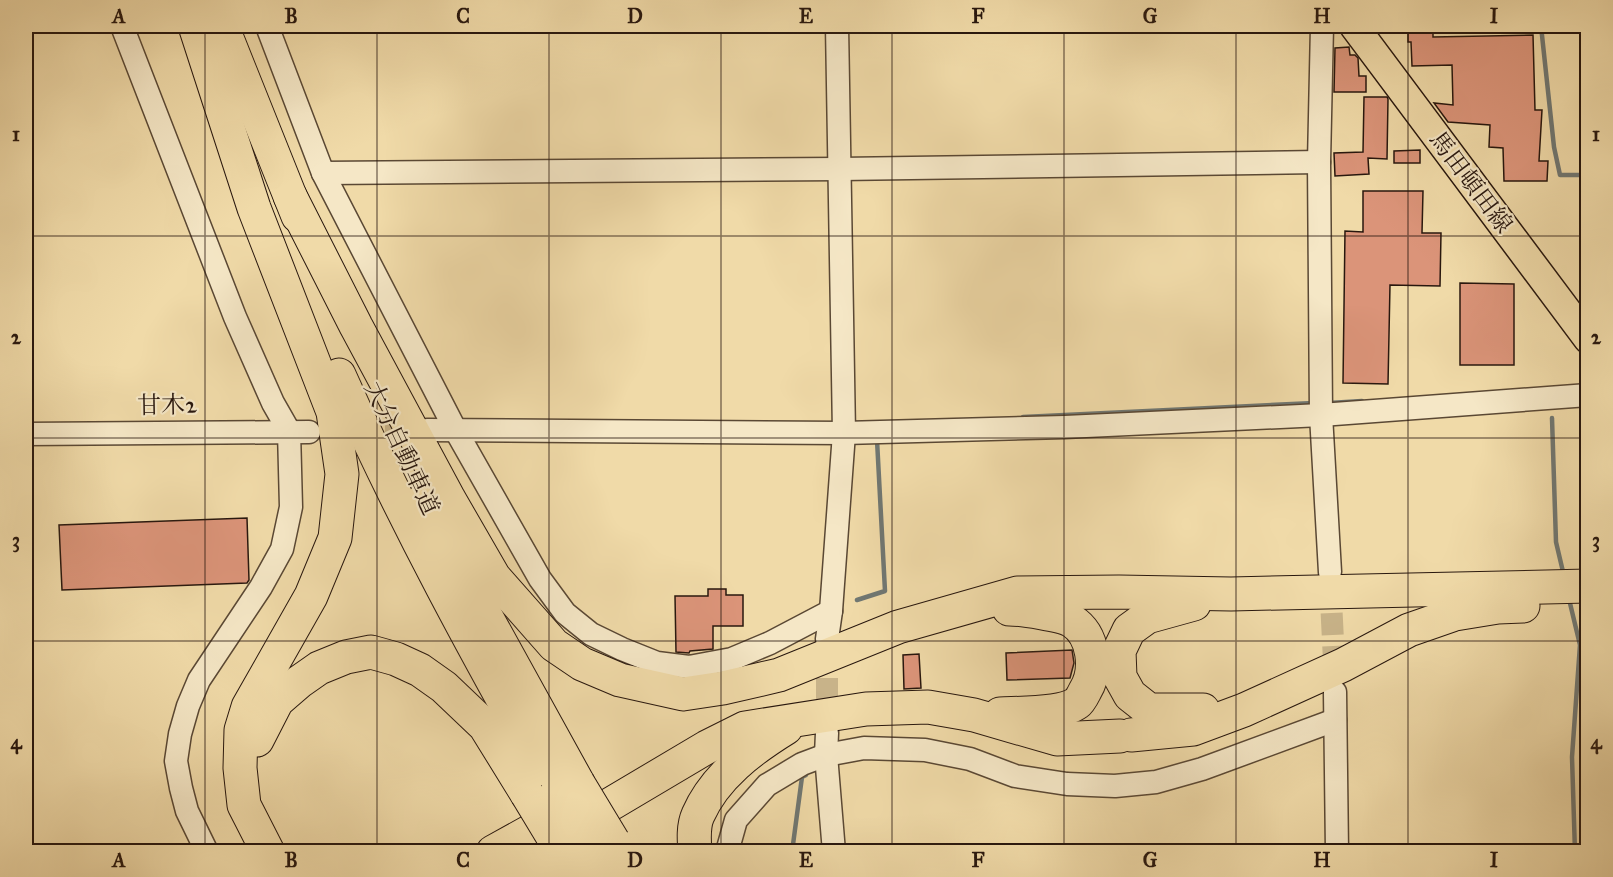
<svg xmlns="http://www.w3.org/2000/svg" width="1613" height="877" font-family="'IM FELL Great Primer','Noto Serif JP',serif">
  <rect width="100%" height="100%" fill="#f0daa8"/>
  <filter id="stains"><feTurbulence type="fractalNoise" baseFrequency=".00333" numOctaves="4"/><feColorMatrix values="0 0 0 0 .2 0 0 0 0 .09 0 0 0 0 .02 0 0 0 .5 -.17"/></filter>
  <radialGradient id="worn" r=".72"><stop offset=".6" stop-color="#630" stop-opacity="0"/><stop offset="1" stop-color="#630" stop-opacity=".3"/></radialGradient>
  <g fill="none" stroke-linecap="round" stroke-linejoin="round">
    <g stroke="#707772" stroke-width="4.5">
      <path d="M1541,26l13,121 6,28h28"/>
      <path d="M1329,403l33,-2"/>
      <path d="M1023,417l291,-14"/>
      <path d="M1552,418l4,124 8,34"/>
      <path d="M1569,599l11,46 -8,112 3,95"/>
      <path d="M857,600l28,-9 -8,-151"/>
      <path d="M792,852l10,-75 4,-2"/>
    </g>
  </g>
  <g fill="#db9479" stroke="#28170e" stroke-width="1.5">
    <path d="M1408,26h25v11l100,-2 2,75h7l-3,51h9l-1,20h-43l-1,-33 -14,-1 1,-22 -42,-3 -14,-19 19,2 -1,-40 -40,1 -1,-24h-3z"/>
    <path d="M1349,47l1,8h5l3,3 1,18h7v16h-32l1,-44z"/>
    <path d="M1364,97h23l1,2 -1,60 -19,-1 1,16 -34,2 -1,-23 29,-1z"/>
    <path d="M1420,150v13h-26v-12z"/>
    <path d="M1363,191h60l-1,42h19l-1,53 -50,-1 -2,99 -45,-1 2,-152 18,1z"/>
    <path d="M1460,283l54,1v81h-54z"/>
    <path d="M247,518l2,62 -2,3 -185,7 -3,-65z"/>
    <path d="M708,589h18v6h17v31h-30v23l-23,2 -1,2 -13,-1 -1,-56h33z"/>
    <path d="M1072,650l2,13 -4,15 -63,2 -1,-27z"/>
    <path d="M919,654l2,34 -17,1 -1,-34z"/>
  </g>
  <g fill="none" stroke-linecap="round" stroke-linejoin="round">
    <g stroke="#c8b389" stroke-width="22" stroke-dasharray="22 11" stroke-linecap="butt">
      <path d="M352,431l72,-1"/>
      <path d="M1330,580l5,101"/>
      <path d="M827,645v84"/>
    </g>
    <defs>
      <g id="minor">
        <path d="M122,26l113,291 38,86 16,28 2,76 -9,42 -21,38 -62,93 -11,26 -8,28 -4,27 5,27 6,23 20,41"/>
        <path d="M267,26l56,147 133,258 84,148 25,34 26,21 31,15 35,14 32,4 43,-8 38,-16 61,-32"/>
        <path d="M1322,26l-3,136 2,253 9,157"/>
        <path d="M323,173l517,-4 479,-7"/>
        <path d="M427,430l417,3 221,-6 256,-12 267,-20"/>
        <path d="M26,434l283,-2"/>
        <path d="M827,639l4,-28 13,-178 -7,-407"/>
        <path d="M1335,692l2,160"/>
        <path d="M827,733l-1,22 8,97"/>
        <path d="M727,852l9,-32 31,-35 35,-21 24,-9 38,-7 61,2 45,9 45,17 52,8 48,2 41,-4 46,-13 133,-49"/>
      </g>
      <path id="major" d="M1354,26l234,313"/>
      <g id="highway">
        <path d="M195,26l59,182 79,204 9,62 -7,64 -24,58 -63,111 -7,23 -1,38 4,37 24,47"/>
        <path d="M222,26l76,190"/>
        <path d="M290,196l66,130 93,173 45,78 60,68 28,19 38,16 63,14 40,-6 56,-13 119,-48 119,-34 102,-1 112,2 357,-8"/>
        <path d="M339,375c64,144 139,282 217,419"/>
        <path d="M425,498l47,93 106,192"/>
        <path d="M1194,604l-47,13 -18,13 -10,21 1,26 10,18 19,15h54"/>
        <path d="M1000,714c19,-1 62,0 77,-11 3,-2 6,-8 8,-12 13,-21 9,-56 -13,-70 -10,-6 -51,-12 -63,-12"/>
        <path d="M1131,735l62,-6 51,-19 99,-45 66,-35 46,-16 43,-7 25,-1"/>
        <path d="M257,740l20,-39 22,-19 20,-14 27,-11 25,-5 25,7 24,11 24,17 41,39 42,68"/>
        <path d="M493,852l54,-30"/>
        <path d="M530,852l177,-105 38,-19 121,-19 62,-2 46,8 83,24 63,-3"/>
        <path d="M695,852c-1,-12 -2,-26 3,-37 17,-39 54,-66 88,-87"/>
      </g>
    </defs>
    <use href="#minor" stroke="#5a4834" stroke-width="25"/>
    <use href="#major" stroke="#28170e" stroke-width="31"/>
    <use href="#highway" stroke="#28170e" stroke-width="35"/>
    <use href="#minor" stroke="#f5e7c6" stroke-width="22"/>
    <use href="#major" stroke="#f0daa8" stroke-width="28"/>
    <use href="#highway" stroke="#f0daa8" stroke-width="33"/>
    <defs>
      <g id="highway-bridge">
        <path d="M578,783l35,58"/>
        <path d="M527,794l35,58"/>
        <path d="M556,794l35,58"/>
      </g>
    </defs>
    <use href="#highway-bridge" stroke="#28170e" stroke-width="35" stroke-linecap="butt"/>
    <use href="#highway-bridge" stroke="#f0daa8" stroke-width="33"/>
  </g>
  <path fill="none" stroke="#28170e" stroke-width="1.5" stroke-opacity="0.55" d="M205,26v826M377,26v826M549,26v826M721,26v826M892,26v826M1064,26v826M1236,26v826M1408,26v826M26,236h1562M26,438h1562M26,641h1562"/>
  <g text-anchor="middle" stroke-width="4.5" stroke-linejoin="round" paint-order="stroke">
    <g font-size="24" fill="#28170e" stroke="#f5e7c6">
      <text transform="translate(1471 182) rotate(53)" y="8">馬田頓田線</text>
      <text transform="translate(167 405) rotate(-1)" y="8">甘木2</text>
      <text transform="translate(402 448) rotate(65)" y="8">大分自動車道</text>
    </g>
  </g>
  <rect width="1613" height="877" fill="none" stroke="#f0daa8" stroke-width="66"/>
  <rect x="33" y="33" width="1547" height="811" fill="none" stroke="#28170e" stroke-width="2"/>
  <g font-size="20" text-anchor="middle" font-weight="bold" fill="#28170e">
    <text x="119" y="23">A</text>
    <text x="291" y="23">B</text>
    <text x="463" y="23">C</text>
    <text x="635" y="23">D</text>
    <text x="806" y="23">E</text>
    <text x="978" y="23">F</text>
    <text x="1150" y="23">G</text>
    <text x="1322" y="23">H</text>
    <text x="1494" y="23">I</text>
    <text x="16" y="141">1</text>
    <text x="1596" y="141">1</text>
    <text x="16" y="344">2</text>
    <text x="1596" y="344">2</text>
    <text x="16" y="547">3</text>
    <text x="1596" y="547">3</text>
    <text x="16" y="749">4</text>
    <text x="1596" y="749">4</text>
    <text x="119" y="867">A</text>
    <text x="291" y="867">B</text>
    <text x="463" y="867">C</text>
    <text x="635" y="867">D</text>
    <text x="806" y="867">E</text>
    <text x="978" y="867">F</text>
    <text x="1150" y="867">G</text>
    <text x="1322" y="867">H</text>
    <text x="1494" y="867">I</text>
  </g>
  <rect width="100%" height="100%" filter="url(#stains)"/>
  <rect width="100%" height="100%" fill="url(#worn)"/>
</svg>
